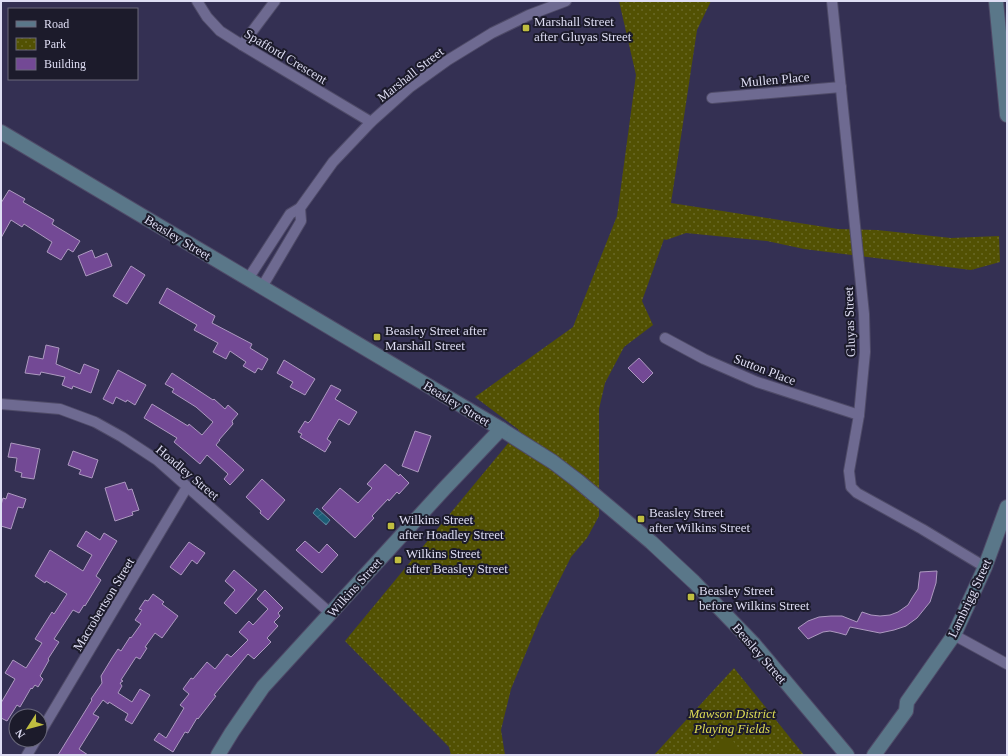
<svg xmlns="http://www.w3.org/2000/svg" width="1008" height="756" font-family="'Times New Roman',serif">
  <defs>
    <pattern id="park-dots" width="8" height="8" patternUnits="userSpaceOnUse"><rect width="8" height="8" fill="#525103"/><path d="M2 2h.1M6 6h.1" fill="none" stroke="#6a6a28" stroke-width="1.8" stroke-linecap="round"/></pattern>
    <pattern id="water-waves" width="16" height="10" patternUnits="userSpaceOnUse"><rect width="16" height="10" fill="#1d5d76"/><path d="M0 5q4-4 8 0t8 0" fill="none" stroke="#3d748a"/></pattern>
  </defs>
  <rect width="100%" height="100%" fill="#343053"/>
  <g fill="url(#park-dots)">
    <path d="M619,1h92l-14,29 -26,173 167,26 39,1 74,8 48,-2 1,26 -29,8 -167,-21 -37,-8 -81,-8 -20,7 -2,-1 -22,62 11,24 -29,22 -19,36 -6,26v107l-12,22 -16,19 -32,64 -28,68 -10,41 4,25h-54l-2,-8 -104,-106 174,-211 -44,-33 98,-70 44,-111 19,-141z"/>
    <path d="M734,668l70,87h-150z"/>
  </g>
  <path fill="#525103" d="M729,736l15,19h-39z"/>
  <path fill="url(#water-waves)" stroke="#57849c" d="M317,508l13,12 -4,5 -13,-12z"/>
  <g fill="#734995" stroke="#ad99c0">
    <path d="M9,190l16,9 -2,3 31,18 -2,4 28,17 -7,11 -5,-3 -7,11 -14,-8 5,-10 -28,-18 -2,3 -11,-7 -10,18v-35z"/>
    <path d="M92,250l3,8 12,-5 5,13 -26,10 -8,-20z"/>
    <path d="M131,266l14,9 -18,29 -14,-8z"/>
    <path d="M167,288l48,28 -3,7 40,21 -2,4 18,11 -6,11 -4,-2 -3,5 -12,-7 3,-4 -16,-11 -4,8 -13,-7 5,-9 -24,-13 3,-5 -38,-22z"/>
    <path d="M46,345l13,3 -3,16 24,10 4,-10 15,6 -8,23 -18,-7 -1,3 -10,-4 3,-8 -24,-5 -1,3 -15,-2 4,-17 14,3z"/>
    <path d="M639,358l14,15 -10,10 -15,-15z"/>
    <path d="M284,360l31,19 -10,16 -15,-8 3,-5 -16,-9z"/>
    <path d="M118,370l28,15 -11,20 -8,-5 -1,2 -10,-5 -3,7 -10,-5z"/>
    <path d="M172,373l41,27 1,-1 11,10 3,-4 10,9 -6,7 1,3 -14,16h1l-4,5 28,25 -14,15 -6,-6 4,-5 -21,-19 -7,9 -26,-22 3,-4 -33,-20 8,-14 36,22 1,-2 13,11 11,-13 -17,-15 -24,-15 2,-3 -9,-5z"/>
    <path d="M331,385l10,5 -6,9 22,13 -8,13 -10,-6 -12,20 4,3 -6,10 -25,-15 2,-3 -4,-2 7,-11 3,2 3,-3z"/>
    <path d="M415,431l16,5 -13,36 -16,-6z"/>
    <path d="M11,443l29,6 -6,30 -13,-2 1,-4 -7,-2 2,-13 -9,-1z"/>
    <path d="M73,451l25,9 -6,18 -13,-4 2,-4 -13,-5z"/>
    <path d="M385,464l14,12 1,-2 9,9 -10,11 -2,-2 -8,9 -1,-2 -16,17 2,2 -19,20 -33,-30 18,-20 18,15 14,-15 -5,-4z"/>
    <path d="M262,479l23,21 -17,20 -8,-7 1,-2 -15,-14z"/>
    <path d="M125,482l3,8 4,-1 7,21 -7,2 1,3 -18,6 -10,-33z"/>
    <path d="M8,493l18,6 -3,9 -5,-1 -7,22 -10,-3v-21l2,-7 3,1z"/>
    <path d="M86,531l14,9 4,-7 13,8 -21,35 5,4 -16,26 -1,-1 -5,8 -6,-3 -19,29 5,3 -11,17 1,1 -9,16 3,3 -5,8 -3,-2 -3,4 -1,-1 -11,19 -3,-2 -10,16 -6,-3v-15l14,-24 -10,-6 8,-13 13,8 16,-25 -7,-4 17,-27 2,2 13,-20 -21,-13 -1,2 -10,-7 15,-26 33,21 9,-16 -15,-9z"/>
    <path d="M305,541l14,12 8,-9 11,11 -16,18 -26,-23z"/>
    <path d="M189,542l16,11 -8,11 -5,-4 -11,15 -11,-8z"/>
    <path d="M234,570l23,20 -21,24 -12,-11 11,-13 -10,-9z"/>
    <path d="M937,571l-1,12 -6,19 -13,16 -11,8 -12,4 -14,3 -30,-6 -4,8 -7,-2 -9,-2 -7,1 -15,7 -10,-11 10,-7 11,-4 12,-1h11l15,6 5,-10 9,3 9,1 10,-1 8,-3 10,-7 4,-7 6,-9 2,-17z"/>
    <path d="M265,590l18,18 -5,5 2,3 -6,6 4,4 -11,12 4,4 -17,17 -6,-5 -34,41 2,1 -18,23 -1,-1 -9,15 -3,-1 -12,20 -19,-12 5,-7 7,5 18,-30 -4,-3 9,-11 -6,-5 8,-11 2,1 14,-17 8,7 12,-15 4,3 17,-17 -9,-8 10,-11 4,4 15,-16 -11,-10z"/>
    <path d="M153,594l11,8 -2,2 16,12 -16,22 -7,-5 -10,14 2,1 -7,11 -4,-2 -15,23 2,1 -3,2 2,3 -4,7 14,9 8,-13 10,6 -18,29 -7,-4 3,-6 -19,-12 -1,2 -5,-4 -10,14 6,3 -20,32 9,6h-30l34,-55 -1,-1 11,-16 -1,-7 11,-18 6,-9 3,2 9,-14 1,1 10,-14 -6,-4 7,-10 -3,-1 6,-9 3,1z"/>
  </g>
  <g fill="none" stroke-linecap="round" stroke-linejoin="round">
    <defs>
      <g id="street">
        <path d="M197,1l10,16 13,14 22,14 129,77"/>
        <path d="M832,1l32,313 1,38 -6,63 -10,56 2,16 6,6 65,36 63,38"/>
        <path d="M242,45l33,-44"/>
        <path d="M712,98l129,-11"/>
        <path d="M248,279l42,-65 10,-6 33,-46 38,-40 38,-34 39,-28 44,-27 37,-18 37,-14"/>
        <path d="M262,287l39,-66 -1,-13"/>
        <path d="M665,338l39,21 53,23 102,33"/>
        <path d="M1,404l59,5 35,13 27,15 35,23 173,153"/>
        <path d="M954,635l53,29"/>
        <path d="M40,733l147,-246"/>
        <path d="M27,755l9,-15"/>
      </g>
      <g id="secondary">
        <path d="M996,1l11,114"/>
        <path d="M1,132l500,297 52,33 25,19 73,61 43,40 59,61 94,112"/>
        <path d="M218,755l14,-23 31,-45 181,-198 57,-60"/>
        <path d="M874,755l32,-44 1,-9 47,-67 31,-68 22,-60"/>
      </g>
    </defs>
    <use href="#street" stroke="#4f4b68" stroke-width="12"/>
    <use href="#secondary" stroke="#4f4b68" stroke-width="16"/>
    <use href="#street" stroke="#6e6a91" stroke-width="10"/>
    <use href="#secondary" stroke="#5a7789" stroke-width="14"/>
  </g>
  <g fill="#c0be40" stroke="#1c1b2b" stroke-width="1.5">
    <rect x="522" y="24" width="8" height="8" rx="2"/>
    <rect x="373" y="333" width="8" height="8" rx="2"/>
    <rect x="637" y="515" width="8" height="8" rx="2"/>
    <rect x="387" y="522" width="8" height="8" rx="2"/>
    <rect x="394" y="556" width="8" height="8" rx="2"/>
    <rect x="687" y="593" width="8" height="8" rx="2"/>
  </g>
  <g text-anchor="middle" stroke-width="4" stroke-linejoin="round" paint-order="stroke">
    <g font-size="13" fill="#dfdef4" stroke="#1c1b2b" text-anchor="start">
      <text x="534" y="26">Marshall Street<tspan x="534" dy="15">after Gluyas Street</tspan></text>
      <text x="385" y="335">Beasley Street after<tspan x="385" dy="15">Marshall Street</tspan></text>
      <text x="649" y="517">Beasley Street<tspan x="649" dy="15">after Wilkins Street</tspan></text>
      <text x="399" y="524">Wilkins Street<tspan x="399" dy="15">after Hoadley Street</tspan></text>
      <text x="406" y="558">Wilkins Street<tspan x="406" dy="15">after Beasley Street</tspan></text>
      <text x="699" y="595">Beasley Street<tspan x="699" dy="15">before Wilkins Street</tspan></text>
    </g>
    <g font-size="13" fill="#dfdef4" stroke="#1c1b2b">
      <text transform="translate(286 56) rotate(31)" y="5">Spafford Crescent</text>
      <text transform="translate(410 74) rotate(-38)" y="5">Marshall Street</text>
      <text transform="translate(775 79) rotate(-5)" y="5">Mullen Place</text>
      <text transform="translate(178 237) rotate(31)" y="5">Beasley Street</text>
      <text transform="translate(849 322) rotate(-92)" y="5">Gluyas Street</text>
      <text transform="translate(765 369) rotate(21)" y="5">Sutton Place</text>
      <text transform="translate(457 403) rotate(31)" y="5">Beasley Street</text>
      <text transform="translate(188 472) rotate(40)" y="5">Hoadley Street</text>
      <text transform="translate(354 587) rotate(-48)" y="5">Wilkins Street</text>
      <text transform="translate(969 598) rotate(-65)" y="5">Lambrigg Street</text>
      <text transform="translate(103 604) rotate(-59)" y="5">Macrobertson Street</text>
      <text transform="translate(760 653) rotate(49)" y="5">Beasley Street</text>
    </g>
    <g font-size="13" font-style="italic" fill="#dedc54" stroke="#1c1b2b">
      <text x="732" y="718">Mawson District<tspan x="732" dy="15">Playing Fields</tspan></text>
    </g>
  </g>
  <rect width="1008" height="756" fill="none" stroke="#dfdef4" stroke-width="4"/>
  <rect x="8" y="8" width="130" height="72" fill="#1c1b2b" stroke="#6a697b"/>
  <rect x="16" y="21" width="20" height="6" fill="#5a7789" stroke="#6a697b"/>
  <text x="44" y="28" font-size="12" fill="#dfdef4">Road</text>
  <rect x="16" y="38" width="20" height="12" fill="url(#park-dots)" stroke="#6a697b"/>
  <text x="44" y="48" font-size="12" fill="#dfdef4">Park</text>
  <rect x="16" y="58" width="20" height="12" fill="#734995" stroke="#6a697b"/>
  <text x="44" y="68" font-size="12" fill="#dfdef4">Building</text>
  <g transform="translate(28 728) rotate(234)"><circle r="19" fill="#1c1b2b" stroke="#6a697b"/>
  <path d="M0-3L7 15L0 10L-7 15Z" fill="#c0be40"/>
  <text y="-6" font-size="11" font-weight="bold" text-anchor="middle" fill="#dfdef4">N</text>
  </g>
</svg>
